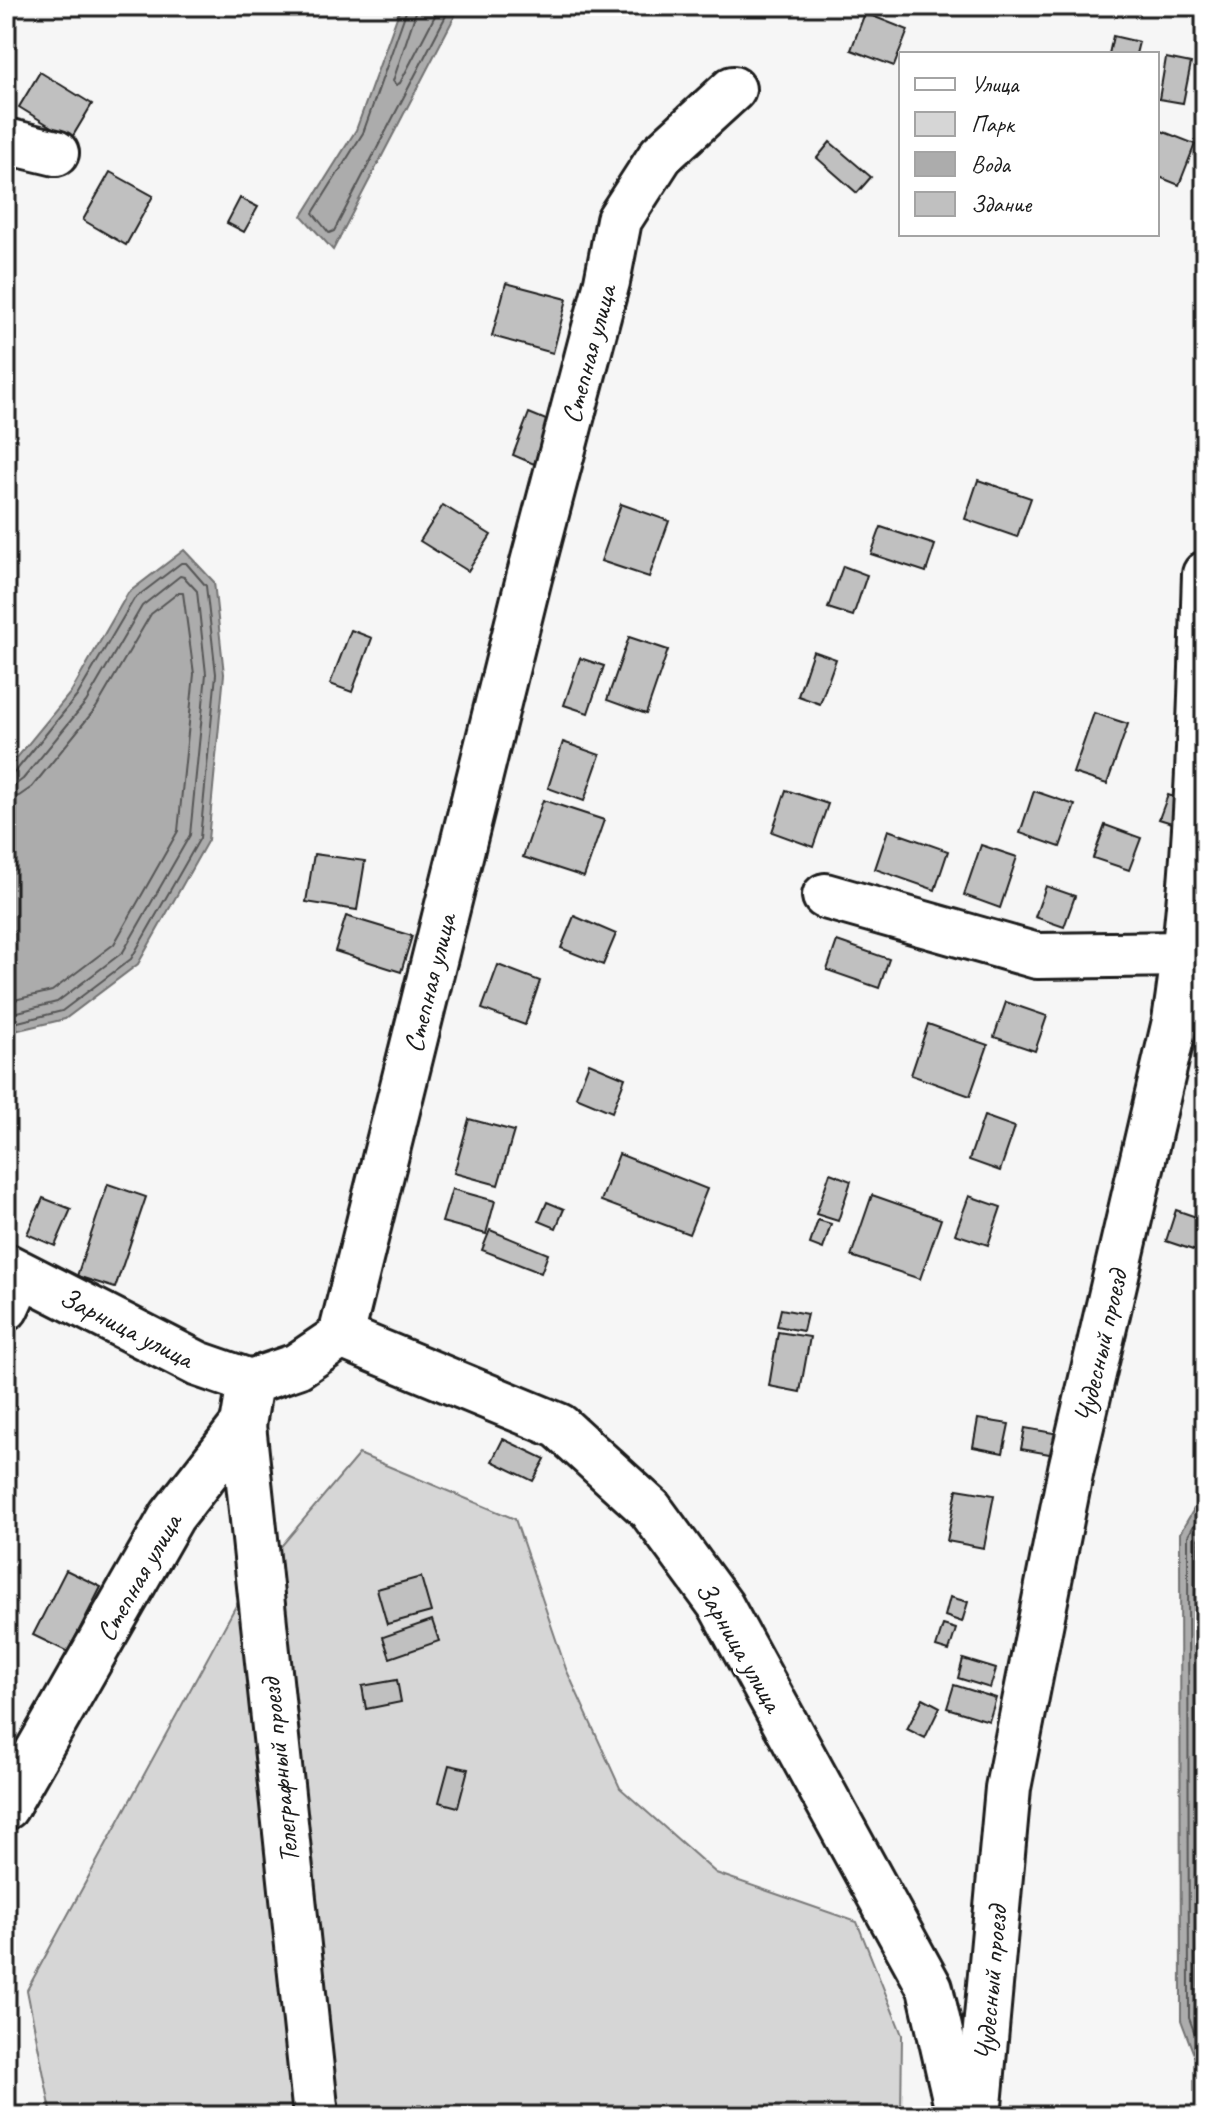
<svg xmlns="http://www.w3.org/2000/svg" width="1211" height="2122" font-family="Caveat,sans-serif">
  <rect width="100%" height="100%" fill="#f6f6f6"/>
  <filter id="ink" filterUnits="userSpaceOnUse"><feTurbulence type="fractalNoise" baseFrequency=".0125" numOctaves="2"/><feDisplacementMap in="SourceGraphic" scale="16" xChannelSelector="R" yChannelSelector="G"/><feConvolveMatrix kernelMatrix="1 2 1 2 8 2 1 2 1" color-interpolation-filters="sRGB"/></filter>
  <g filter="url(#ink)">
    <path fill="#d6d6d6" stroke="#797979" stroke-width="2" d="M359,1454l156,65 51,150 54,119 96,85 141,49 45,113 -1,81h-849l-25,-126 218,-401z"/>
    <g fill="#acacac" stroke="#727272" stroke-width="2">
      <path d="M401,6h59l-127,244 -31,-34 54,-86z"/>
      <path d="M184,550l30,32 10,92 -16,166 -70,124 -73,55 -59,14v-262l65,-79 57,-99z"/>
      <path d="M1205,1490v594l-24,-64 -1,-487z"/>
    </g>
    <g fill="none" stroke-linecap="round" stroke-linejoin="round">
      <g stroke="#565656" stroke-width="2">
        <path d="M408,6l-45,127 -50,80 16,20 5,-2 117,-225"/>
        <path d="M418,6l-25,75 3,4 4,-2 40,-77"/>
        <path d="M6,776l9,-4 62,-76 57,-97 47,-36h5l20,23 10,88 -16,164 -69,121 -69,52 -56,14"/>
        <path d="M6,786l9,-1 8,-6 63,-77 56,-96 38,-30 4,1 13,14 9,83 -16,161 -67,117 -66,50 -51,13"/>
        <path d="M6,798l13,-2 13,-9 64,-79 55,-94 27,-21h5l11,81 -16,157 -64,113 -62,47 -46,11"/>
        <path d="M1205,1506l-17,30 1,482 16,43"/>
        <path d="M1205,1526l-7,13 1,477 6,17"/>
      </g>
    </g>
    <g fill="#c0c0c0" stroke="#1c1c1c" stroke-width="2">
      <path d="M865,13l43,17 -14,36 -43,-16z"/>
      <path d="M1113,36l26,6 -3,12h-27z"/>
      <path d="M1166,58l25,5 -8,40 -24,-4z"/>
      <path d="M40,72l52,32 -21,35 -52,-32z"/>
      <path d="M1159,130l36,14 -16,41 -22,-9z"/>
      <path d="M830,142l41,35 -14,16 -40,-35z"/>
      <path d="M110,172l43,24 -27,49 -43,-25z"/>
      <path d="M240,198l18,9 -14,25 -17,-9z"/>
      <path d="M506,283l61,16 -14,54 -61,-17z"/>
      <path d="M529,413l22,9 -17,42 -21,-9z"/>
      <path d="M978,480l53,18 -14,39 -52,-18z"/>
      <path d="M621,504l48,17 -20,56 -48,-16z"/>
      <path d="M443,505l48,30 -23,36 -48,-30z"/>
      <path d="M881,527l54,18 -9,27 -55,-18z"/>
      <path d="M843,566l24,9 -14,41 -25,-8z"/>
      <path d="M351,630l21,8 -20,54 -22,-8z"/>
      <path d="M629,637l39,13 -22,64 -39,-14z"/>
      <path d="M813,651l23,8 -16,45 -22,-8z"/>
      <path d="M580,658l24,8 -16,47 -24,-8z"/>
      <path d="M1094,713l34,11 -21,60 -34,-11z"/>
      <path d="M563,742l37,13 -16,46 -36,-13z"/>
      <path d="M786,790l42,14 -15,43 -41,-15z"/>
      <path d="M1034,791l41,14 -15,42 -40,-14z"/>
      <path d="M1168,795l12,4 -8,24 -13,-4z"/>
      <path d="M543,800l61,20 -20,57 -61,-20z"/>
      <path d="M1105,825l36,13 -12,32 -36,-12z"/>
      <path d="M888,830l60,21 -13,39 -60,-21z"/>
      <path d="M981,845l36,12 -17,51 -36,-13z"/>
      <path d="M314,854l51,7 -8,49 -51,-8z"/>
      <path d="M1046,886l29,10 -11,31 -29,-10z"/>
      <path d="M346,916l66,20 -11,36 -66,-21z"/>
      <path d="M574,916l42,18 -13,31 -42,-17z"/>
      <path d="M837,941l52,18 -10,29 -52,-18z"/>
      <path d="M498,965l42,16 -15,44 -43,-16z"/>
      <path d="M1006,1002l41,14 -12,35 -41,-14z"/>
      <path d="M928,1024l60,21 -18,51 -59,-21z"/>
      <path d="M589,1063l36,15 -13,34 -36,-15z"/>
      <path d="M984,1116l31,11 -15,44 -31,-11z"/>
      <path d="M469,1119l45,12 -16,54 -44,-12z"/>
      <path d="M619,1154l88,35 -18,45 -88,-33z"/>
      <path d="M830,1173l21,8 -13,40 -22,-7z"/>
      <path d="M108,1184l38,13 -31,91 -38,-12z"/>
      <path d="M452,1189l43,12 -9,33 -44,-12z"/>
      <path d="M872,1195l69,24 -21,60 -69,-23z"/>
      <path d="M969,1196l32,11 -13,38 -33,-11z"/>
      <path d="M43,1198l28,11 -16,37 -28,-12z"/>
      <path d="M547,1202l17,7 -8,19 -17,-7z"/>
      <path d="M1176,1210l29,10v34l-39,-13z"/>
      <path d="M818,1220l13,4 -8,25 -13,-5z"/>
      <path d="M490,1230l58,24 -7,19 -59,-23z"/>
      <path d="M781,1309l26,5 -4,17 -26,-5z"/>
      <path d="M778,1332l32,5 -10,55 -31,-6z"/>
      <path d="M978,1419l31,5 -6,29 -30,-6z"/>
      <path d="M1025,1428l40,7 -4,21 -40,-7z"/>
      <path d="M503,1439l42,20 -12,22 -41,-20z"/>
      <path d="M957,1489l37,6 -10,53 -37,-7z"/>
      <path d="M66,1570l35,17 -33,65 -35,-17z"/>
      <path d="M421,1577l10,35 -44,12 -10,-35z"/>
      <path d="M950,1597l18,5 -6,20 -17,-6z"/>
      <path d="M432,1620l7,21 -49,17 -7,-21z"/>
      <path d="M943,1625l13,4 -7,22 -13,-4z"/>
      <path d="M963,1659l33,10 -6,19 -32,-10z"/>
      <path d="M397,1680l4,22 -35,7 -4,-23z"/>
      <path d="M954,1685l42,13 -7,23 -42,-13z"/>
      <path d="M923,1698l17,9 -15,31 -18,-9z"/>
      <path d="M449,1765l19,4 -10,38 -19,-5z"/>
    </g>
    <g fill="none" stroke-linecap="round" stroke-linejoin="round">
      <defs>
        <g id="minor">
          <path d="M6,141l50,12"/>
          <path d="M825,896l212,60 148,-2"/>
          <path d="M6,1266l192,98 52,18"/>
          <path d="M6,1308l15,-33"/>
          <path d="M341,1336l218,90 91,83 71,97 209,382 29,128"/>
          <path d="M243,1425l73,691"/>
          <path d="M6,1807l166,-291 71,-91 7,-43 47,-16 44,-30 188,-758 78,-296 12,-62 42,-65 72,-66"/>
          <path d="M978,2116l30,-328 63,-319 104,-448c23,-147 25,-298 30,-447"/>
        </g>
      </defs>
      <use href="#minor" stroke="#1c1c1c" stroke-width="50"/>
      <use href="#minor" stroke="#fff" stroke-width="44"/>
    </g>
  </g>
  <g text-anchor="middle" stroke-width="6" stroke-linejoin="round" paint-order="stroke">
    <g font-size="28" fill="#1c1c1c" stroke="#fff">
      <text transform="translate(588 354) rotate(-75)" y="10">Степная улица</text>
      <text transform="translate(429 983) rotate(-76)" y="10">Степная улица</text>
      <text transform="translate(127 1327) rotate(27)" y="10">Зарница улица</text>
      <text transform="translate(1100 1346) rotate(-77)" y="10">Чудесный проезд</text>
      <text transform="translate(138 1577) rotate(-60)" y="10">Степная улица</text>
      <text transform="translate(740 1646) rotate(60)" y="10">Зарница улица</text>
      <text transform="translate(279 1771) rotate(-96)" y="10">Телеграфный проезд</text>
      <text transform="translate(990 1983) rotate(-85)" y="10">Чудесный проезд</text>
    </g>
  </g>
  <rect width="1211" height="2122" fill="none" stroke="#fff" stroke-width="32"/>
  <rect x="16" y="16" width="1179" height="2090" fill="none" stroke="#1c1c1c" stroke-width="3" filter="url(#ink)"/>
  <rect x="899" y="52" width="260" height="184" fill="#ffffff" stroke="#a4a4a4" stroke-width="2"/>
  <rect x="915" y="78" width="40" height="12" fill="#ffffff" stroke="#a4a4a4" stroke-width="2"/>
  <text x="971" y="92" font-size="24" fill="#1c1c1c">Улица</text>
  <rect x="915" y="112" width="40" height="24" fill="#d6d6d6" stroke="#a4a4a4" stroke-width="2"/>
  <text x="971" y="132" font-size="24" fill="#1c1c1c">Парк</text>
  <rect x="915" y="152" width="40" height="24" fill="#acacac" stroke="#a4a4a4" stroke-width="2"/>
  <text x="971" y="172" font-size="24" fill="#1c1c1c">Вода</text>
  <rect x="915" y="192" width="40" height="24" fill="#c0c0c0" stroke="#a4a4a4" stroke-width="2"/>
  <text x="971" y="212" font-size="24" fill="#1c1c1c">Здание</text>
</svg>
